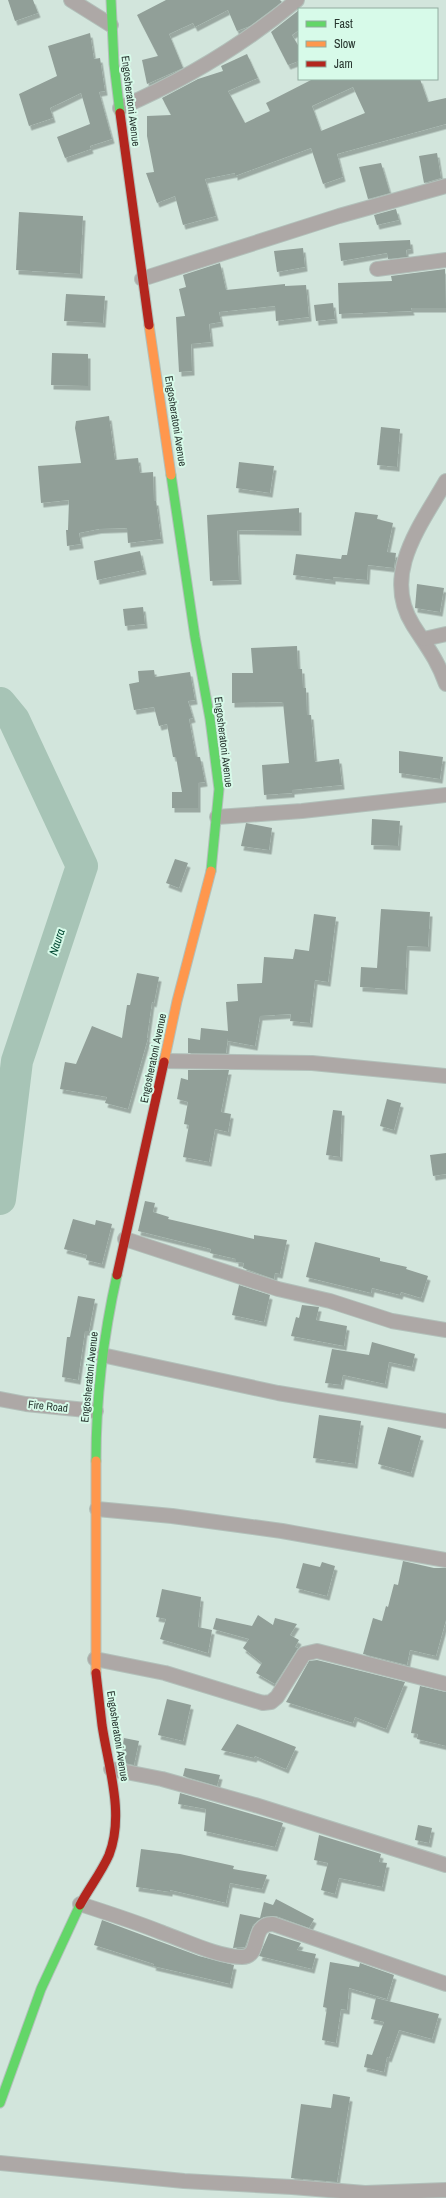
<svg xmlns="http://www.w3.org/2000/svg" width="446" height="2198" font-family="'Archivo Narrow',sans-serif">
  <defs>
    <filter id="shadow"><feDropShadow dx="2.5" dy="4.5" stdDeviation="0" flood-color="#0004"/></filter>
  </defs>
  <rect width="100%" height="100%" fill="#d2e5dc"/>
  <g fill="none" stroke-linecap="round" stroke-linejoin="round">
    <path stroke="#a7c4b6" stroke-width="32" d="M0,703l14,17 68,146 -65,195 -17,138"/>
  </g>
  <g fill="#919f98" fill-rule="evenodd" filter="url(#shadow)">
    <path d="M8,0h25l5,13 -23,8z"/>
    <path d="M166,0h114l2,2 -32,24 -13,5 -9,-21 -33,17 -2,-4 -24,11 14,34 -36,16 -5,-24 16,-4 -21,-41z"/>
    <path d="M299,10v20l-7,5 7,12v14l-11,4 -17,-33z"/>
    <path d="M90,33l4,26 6,-1 5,33 -6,1 13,47 -22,7 1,3 -26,9 -8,-21 33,-13 -9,-31 -31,15 3,10 -24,8 -10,-32 38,-18 -9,-30z"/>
    <path d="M247,54l11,24 -30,13 17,32 25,-12 -4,-8 47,-24h107l8,23 18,-4v26l-109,30 6,23 -20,7 -12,-36 -76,28v-3l-30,6 11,37 -33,9 -8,-29 -18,7 -11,-30 8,-1 -7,-36v-20l24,-1 -9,-17 36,-19 25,-8 -2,-5zM353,87l12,26 -44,18 -9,-25z"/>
    <path d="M437,153l4,25 -17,5 -5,-27z"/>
    <path d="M381,163l9,30 -22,6 -9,-32z"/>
    <path d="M396,209l3,11 -22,5 -3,-10z"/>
    <path d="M19,212l64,4 -3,58 -64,-4z"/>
    <path d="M410,240l1,9 -5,1 1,7 -19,2 -1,-6 -46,8 -2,-18z"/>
    <path d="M303,248l2,19 -28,5 -3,-21z"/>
    <path d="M220,263l6,27 59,-6v2l21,-1 3,32 -33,4 -1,-15 -56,6 2,10 -12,2 2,18 -20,2 1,27 -13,1 -3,-55 9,-1 -6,-27 7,-2 -3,-12z"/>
    <path d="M445,269l1,39h-35l1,3 -73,3 -1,-31 54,-2 -1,-5z"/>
    <path d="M66,294l39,2 -2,27 -39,-2z"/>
    <path d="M333,303l2,16 -19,2 -2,-16z"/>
    <path d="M52,353l36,1v32l-37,-1z"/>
    <path d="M109,416l6,44 23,-2 2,15 13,-1 1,29h2l5,38 -33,4 -1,-15 -28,1 -20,4 2,11 -14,2 -1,-16h2l1,-30 -28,3 -3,-37 43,-3 -6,-35 1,-7z"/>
    <path d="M381,427l19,2 -3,38 -20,-2z"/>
    <path d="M239,462l35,4 -4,27 -34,-5z"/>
    <path d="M299,508v23l-62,-1 2,50 -29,1 -3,-66z"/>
    <path d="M355,512l23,3 -1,4 16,4 -6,29 9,1 -2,15 -26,-3 -1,15 -34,-3v3l-40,-5 3,-21 45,5 1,-4h5z"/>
    <path d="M140,551l4,19 -47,10 -3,-19z"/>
    <path d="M417,584l27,4 -4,24 -25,-4z"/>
    <path d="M143,607l2,17 -20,2 -2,-17z"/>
    <path d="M297,646l1,23h4l1,19h3l1,27h4l4,47 24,-3 3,26 -50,5v3l-28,2 -2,-30 27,-2 -6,-61 -51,1v-30h21l-2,-25z"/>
    <path d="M154,670l1,7 35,-5 5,28 -7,1 5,17 -4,1 7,38h4l5,25 -7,1v25h-26v-16h10l-6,-35h-3l-6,-33 -8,2 -5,-19 -20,3 -5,-26 10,-2 -1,-11z"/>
    <path d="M399,751l44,6 -3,22 -41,-6z"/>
    <path d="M372,819l28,2 -2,25 -27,-1z"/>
    <path d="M246,823l26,5 -3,22 -28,-4z"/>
    <path d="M175,859l13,4 -9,25 -13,-5z"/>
    <path d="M381,909l49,3 -2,35 -21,-1 -2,44 -45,-3 1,-20 16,1z"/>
    <path d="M314,914l22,3 -8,65 -13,-2 -5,43 -20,-2 1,-7 -31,2 -5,30 -27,-5v-3l-2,15h-38v-15l12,2 1,-12 27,3 -2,-29 12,-1 -1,-17 25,-1 2,-26 29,2 2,-10 14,2z"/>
    <path d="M137,973l22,4 -5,26 -2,-1 -5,36h1l-20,71 -23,-6 2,-6 -47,-8 5,-27 11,2 16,-38 30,12 5,-33h3z"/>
    <path d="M188,1070h41l-8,42 10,2 -3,18 -13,-3 -6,33 -26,-5 6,-32 -5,-1 4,-22 -11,-3 4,-21 7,2z"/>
    <path d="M387,1099l14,4 -7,27 -14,-4z"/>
    <path d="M333,1110l9,1 -2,46 -14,-2z"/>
    <path d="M446,1153v21l-13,2 -3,-21z"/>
    <path d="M145,1201l10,2 -2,9 16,5 -1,2 86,20v-4l33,5 -7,34 -5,-1 -1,6 -31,-11 1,-5 -8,-1v-3l-26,-6 1,-4 -73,-18z"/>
    <path d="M73,1219l22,6 1,-5 16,4 -10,40 -16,-4 1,-5 -23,-6z"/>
    <path d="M315,1242l65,16v3l27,6 -1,2 22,7 -7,22 -20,-6 -1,3 -28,-7 -1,5 -65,-16z"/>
    <path d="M239,1285l31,10 -6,27 -32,-7z"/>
    <path d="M78,1296l17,3 -6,32h-4l-7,49 -16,-3 5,-40h3z"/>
    <path d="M302,1305l17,2 -3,13 31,6 -3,20 -53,-10 5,-19 3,1z"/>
    <path d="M372,1342l43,12 -3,13 -23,-5 -4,22 -42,-9 -2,10 -16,-2 7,-34 37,6z"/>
    <path d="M319,1415l42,6 -6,43 -42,-6z"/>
    <path d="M388,1427l33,9 -10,37 -33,-9z"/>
    <path d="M403,1561l31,7h12v52l-10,36 -26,-6 -3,15 -44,-11 10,-36 9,3 4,-15 2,1 6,-23 4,1z"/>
    <path d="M322,1562l13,4 -8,30 -31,-8 7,-25 17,4z"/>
    <path d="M162,1589l39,8 -3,30 14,3 -4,23 -48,-14 6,-20 -10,-2z"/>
    <path d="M258,1615l15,10 2,-7 22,6 -7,11 9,5 -4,7 3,1 -23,36 -19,-11 6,-10 -19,-15 6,-9 -36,-10 3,-11 36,8z"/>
    <path d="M317,1660l88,22 -19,47 -31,-12 -2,6 -67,-21 23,-41z"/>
    <path d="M420,1686l26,6v54l-29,-7 1,-5 -7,-1z"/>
    <path d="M167,1699l24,6 -8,36 -25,-6z"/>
    <path d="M237,1724l59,23 -10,22 -31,-13 -1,2 -33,-8z"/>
    <path d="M124,1738l15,3 -5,24 -14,-3z"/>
    <path d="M185,1768l35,7 -3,11 -34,-10z"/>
    <path d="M180,1793l103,30 -8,24 -71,-16 2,-22 -28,-5z"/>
    <path d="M418,1825l14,3 -3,15 -14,-3z"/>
    <path d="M319,1835l62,19 -2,8 8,1 -5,24 -43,-9 -4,16 -14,-4 7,-27 -14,-3z"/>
    <path d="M141,1849l39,5 54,12 -1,3 34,6 -5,14 -32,-6 -4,20 -56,-13v2l-34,-5z"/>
    <path d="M276,1899l38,20 -5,9 -33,-12 -12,1 -11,8 -8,22 -12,1 7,-34 20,4 4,-16 9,3z"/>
    <path d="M102,1920l97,36 35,9 -4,19 -77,-18 1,-2 -60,-19z"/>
    <path d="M269,1933l32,10 -4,7 19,4 -4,15 -53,-13z"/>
    <path d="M330,1962l29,5 1,-4 34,12 -7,24 -38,-11 -2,22 -6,-1 -5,34 -14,-3 5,-32 -4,-1z"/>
    <path d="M376,1998l63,16 -7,25 -33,-9 -10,28 -2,-1 -3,15 -20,-5 3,-13 5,1 12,-33 -13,-3z"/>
    <path d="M333,2094l17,3 -13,85 -46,-4 10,-74 30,4z"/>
  </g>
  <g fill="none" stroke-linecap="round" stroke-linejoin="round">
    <defs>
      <g id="street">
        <path d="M71,0l40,25"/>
        <path d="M120,108c65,-28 122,-62 177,-108"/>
        <path d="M377,269l69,-9"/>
        <path d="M142,279l197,-63 107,-30"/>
        <path d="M446,481c-25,44 -65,93 -33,144 14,22 24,34 33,59"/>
        <path d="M424,639l22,-5"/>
        <path d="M217,817l85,-6 144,-16"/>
        <path d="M165,1061l147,2 134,13"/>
        <path d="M125,1239l153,50 52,12 62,20 54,9"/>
        <path d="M102,1355l176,38 168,28"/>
        <path d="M0,1399l26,5 70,7"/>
        <path d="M97,1509l75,7 110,15 164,29"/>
        <path d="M95,1659l70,14 98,30 8,-1 6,-5 27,-43 13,-3 129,33"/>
        <path d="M111,1769l51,10 93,26 191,60"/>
        <path d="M80,1904c28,9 56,18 83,29 23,8 55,24 79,24 21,0 7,-34 31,-33l173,60"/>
        <path d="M0,2163l184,18 108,6 73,6 81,-3"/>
      </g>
      <g id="fast">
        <path d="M111,0l3,64 6,49"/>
        <path d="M171,475l24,162 15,82 9,70 -8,82"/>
        <path d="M96,1461c0,-63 7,-124 21,-186"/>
        <path d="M0,2103l41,-114 39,-84"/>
      </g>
      <g id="slow">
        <path d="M149,325l22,150"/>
        <path d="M164,1062l13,-61 34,-130"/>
        <path d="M96,1461v212"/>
      </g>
      <g id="jam">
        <path d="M120,113l29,212"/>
        <path d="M117,1275l47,-213"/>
        <path d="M80,1905c9,-17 21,-32 29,-50 16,-41 -1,-89 -7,-130 -2,-17 -4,-35 -6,-52"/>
      </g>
    </defs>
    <use href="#street" stroke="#b2c0ba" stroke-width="16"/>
    <use href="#fast" stroke="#b2c0ba" stroke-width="11"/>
    <use href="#slow" stroke="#b2c0ba" stroke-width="11"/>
    <use href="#jam" stroke="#b2c0ba" stroke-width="11"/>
    <use href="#street" stroke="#ada8a6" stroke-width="14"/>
    <use href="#fast" stroke="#63d668" stroke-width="9"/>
    <use href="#slow" stroke="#ff974d" stroke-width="9"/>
    <use href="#jam" stroke="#b3261e" stroke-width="9"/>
  </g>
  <g text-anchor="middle" stroke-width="4" stroke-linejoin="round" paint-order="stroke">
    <g font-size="11" fill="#283630" stroke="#d7fae9">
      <text transform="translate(131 101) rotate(83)" y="4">Engosheratoni Avenue</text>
      <text transform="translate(176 421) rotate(81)" y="4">Engosheratoni Avenue</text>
      <text transform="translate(224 742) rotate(83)" y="4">Engosheratoni Avenue</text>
      <text transform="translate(153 1058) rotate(-78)" y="4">Engosheratoni Avenue</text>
      <text transform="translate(89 1377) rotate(-84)" y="4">Engosheratoni Avenue</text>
      <text transform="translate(48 1406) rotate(6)" y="4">Fire Road</text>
      <text transform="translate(118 1736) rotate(81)" y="4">Engosheratoni Avenue</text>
    </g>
    <g font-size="12" font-style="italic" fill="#024933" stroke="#d7fae9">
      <text transform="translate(57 942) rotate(-72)" y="4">Naura</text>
    </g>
  </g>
  <rect x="298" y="8" width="140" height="72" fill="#d7fae9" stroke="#91ac9f"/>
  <rect x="306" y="21" width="20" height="6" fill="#63d668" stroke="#91ac9f"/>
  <text x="334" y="28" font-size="12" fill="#283630">Fast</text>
  <rect x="306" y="41" width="20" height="6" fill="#ff974d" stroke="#91ac9f"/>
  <text x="334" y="48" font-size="12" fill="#283630">Slow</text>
  <rect x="306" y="61" width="20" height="6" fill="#b3261e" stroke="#91ac9f"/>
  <text x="334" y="68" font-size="12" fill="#283630">Jam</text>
</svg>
